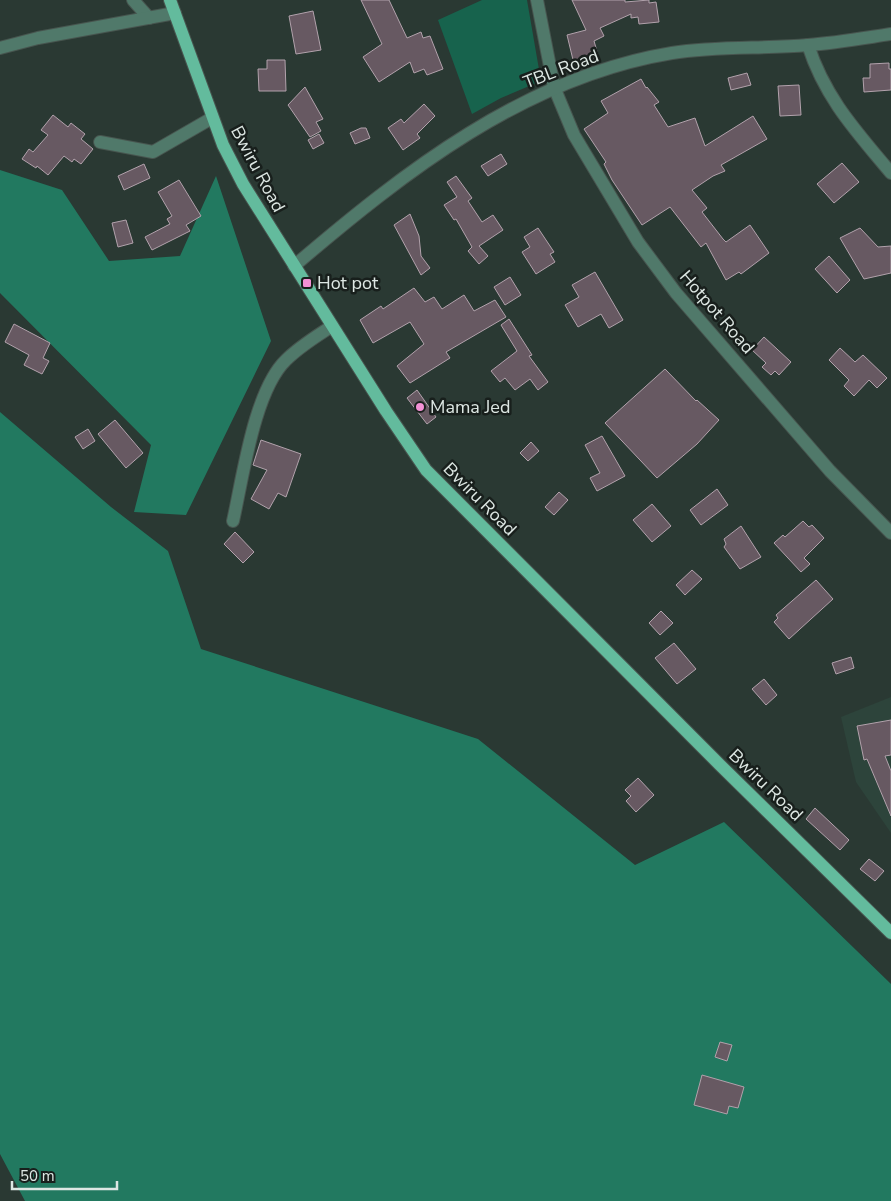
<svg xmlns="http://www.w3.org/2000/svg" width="891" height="1201" font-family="'Nunito Sans',sans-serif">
  <rect width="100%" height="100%" fill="#2a3933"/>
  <path fill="#2d443b" d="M891,697v136l-35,-51 -15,-65z"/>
  <path fill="#17634d" d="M482,0h45l14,81 -40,17 -29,16 -34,-94z"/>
  <g fill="#227960">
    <path d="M0,170l62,20 47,71 71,-5 36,-80 55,165 -85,174 -52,-3 17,-67 -151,-152z"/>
    <path d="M0,412l111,95 57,44 33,98 277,90 157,126 89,-43 167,162v217h-866l-25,-47z"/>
  </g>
  <g fill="#675962" stroke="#b2a2ac">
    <path d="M361,0h28l18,38 14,-6 2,6 7,-2 13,33 -16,6 -3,-6 -10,4 -4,-11 -31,20 -16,-25 19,-13z"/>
    <path d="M572,0h53v2l24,-2v3l7,-1 3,20 -20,2 -1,-7 -7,1v-4l-31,14 4,8 -10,5 5,17 -25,6 -7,-29 19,-5z"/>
    <path d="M313,11l8,39 -25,4 -7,-38z"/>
    <path d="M267,60h18l1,31h-27l-1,-22h9z"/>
    <path d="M889,63v6h2v21l-27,2 -1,-14h7v-14z"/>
    <path d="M747,73l4,12 -20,5 -3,-12z"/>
    <path d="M641,79l5,9 1,-1 12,15 -5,3 14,22 27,-9 10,28 48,-30 14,23 -46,26 4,6 -12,5 -21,14 15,18 -5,4 21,27 3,3 24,-17 19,28 -28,21 -2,-2 -13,8 -20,-37 -5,4 -31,-40 -28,18 -30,-45 -8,-16 2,-2 -22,-33 24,-16 -7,-12z"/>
    <path d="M799,85l2,30 -21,1 -2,-30z"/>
    <path d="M305,87l18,32 -7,3 5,9 -11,6 -22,-32z"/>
    <path d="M424,104l11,12 -18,18 3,4 -17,12 -15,-22 13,-9 3,4z"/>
    <path d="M53,115l15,12 3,-4 14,11 -4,5 12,10 -12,15 -7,-5 -2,3 -8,-6 -16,19 -11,-9 -1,2 -14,-9 7,-10 4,3 15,-17 -7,-5z"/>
    <path d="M361,128h5l4,10 -15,6 -5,-11z"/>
    <path d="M319,134l5,9 -11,6 -5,-9z"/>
    <path d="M501,154l6,10 -19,12 -7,-10z"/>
    <path d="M842,163l17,19 -25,21 -17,-19z"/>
    <path d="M144,164l6,14 -26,12 -6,-14z"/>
    <path d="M456,176l16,22 -4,3 14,21 11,-7 10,15 -24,16 9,10 -9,8 -11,-13 4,-4 -16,-28 -2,1 -10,-15 13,-8 -10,-15z"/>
    <path d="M179,180l22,36 -15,9 4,6 -38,19 -7,-13 25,-13 -3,-5 5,-3 -14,-24z"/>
    <path d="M410,214l9,22 2,20 9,12 -9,7 -27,-50z"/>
    <path d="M126,220l7,23 -15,4 -6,-24z"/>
    <path d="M538,228l16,24 -4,2 5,8 -19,12 -14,-22 8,-5 -6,-10z"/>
    <path d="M860,228l18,19 13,-1v27l-27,6 -24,-41z"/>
    <path d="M829,256l21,24 -13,13 -22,-24z"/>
    <path d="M595,272l28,48 -14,8 -8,-14 -23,13 -13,-22 14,-8 -7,-12z"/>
    <path d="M510,277l11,18 -16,10 -11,-18z"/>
    <path d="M414,288l11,14 9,-5 8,12 22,-14 10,16 21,-11 11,17 -60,35 4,6 -40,25 -13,-17 27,-22 -14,-22 -37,21 -13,-23 21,-14 2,3z"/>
    <path d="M509,319l23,36 -3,1 19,26 -10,8 -8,-11 -15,11 -10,-12 -5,4 -9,-11 26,-20 -16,-26z"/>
    <path d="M14,324l36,19 -7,15 6,3 -7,13 -18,-9 5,-10 -24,-13z"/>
    <path d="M764,337l27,25 -12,13 -4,-4 -4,4 -9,-8 4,-4 -14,-13z"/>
    <path d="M840,348l15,14 8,-7 24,23 -10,10 -8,-8 -15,16 -10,-10 5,-6 -20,-20z"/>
    <path d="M665,369l31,32 1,-1 22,20 -22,24 -40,34 -52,-55z"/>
    <path d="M417,390l19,27 -9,7 -20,-26z"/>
    <path d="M115,420l28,33 -17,15 -28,-34z"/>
    <path d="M88,429l7,12 -12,8 -8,-12z"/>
    <path d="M602,436l23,40 -28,15 -7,-13 10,-5 -15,-28z"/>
    <path d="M261,440l40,14 -15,43 -8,-4 -9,16 -18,-10 16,-29 -14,-5z"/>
    <path d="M531,442l8,9 -11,10 -8,-8z"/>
    <path d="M717,489l11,16 -27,20 -11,-15z"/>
    <path d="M559,492l9,8 -14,15 -9,-8z"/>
    <path d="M652,504l19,22 -19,16 -19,-22z"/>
    <path d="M803,521l6,6 3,-2 12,13 -20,20 6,6 -9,8 -27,-29 9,-8 2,2z"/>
    <path d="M741,526l20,31 -21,12 -16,-22 2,-3 -2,-5z"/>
    <path d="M235,532l19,20 -11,11 -19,-19z"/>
    <path d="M692,570l10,9 -17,16 -9,-10z"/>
    <path d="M816,580l17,19 -44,40 -15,-17 4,-4 -2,-3z"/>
    <path d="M661,611l12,12 -13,12 -11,-12z"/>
    <path d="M674,643l22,26 -19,15 -22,-26z"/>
    <path d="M851,657l3,11 -18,6 -4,-11z"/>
    <path d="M764,679l13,16 -11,10 -14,-16z"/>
    <path d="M891,720v35l-6,1 6,15v45l-24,-57 -3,1 -7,-34z"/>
    <path d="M638,778l16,17 -18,17 -10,-11 5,-5 -6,-6z"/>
    <path d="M815,808l34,32 -9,10 -34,-31z"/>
    <path d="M869,859l15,12 -9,10 -15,-12z"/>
    <path d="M720,1042l12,3 -5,16 -12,-4z"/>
    <path d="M702,1075l42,12 -6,21 -9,-2 -2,8 -33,-9z"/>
  </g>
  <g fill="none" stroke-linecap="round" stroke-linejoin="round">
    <defs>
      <g id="minor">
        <path d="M133,0l16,18"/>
        <path d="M537,0l17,87 20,48 64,107 38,51 154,178 61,62"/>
        <path d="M808,45c17,53 48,86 83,128"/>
        <path d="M0,48l38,-10 137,-25"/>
        <path d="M100,142l53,10 59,-34"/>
        <path d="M294,266c110,-94 231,-189 378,-213 45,-7 91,-4 136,-8 28,-2 56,-7 83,-11"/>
        <path d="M233,521c10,-44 21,-130 53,-161 14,-14 31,-24 46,-34"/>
      </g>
      <path id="major" d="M170,0l53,145 20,39 143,227 40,59 294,295 171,168"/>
    </defs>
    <use href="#minor" stroke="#47554f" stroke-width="14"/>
    <use href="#major" stroke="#47554f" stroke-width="14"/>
    <use href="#minor" stroke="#50796a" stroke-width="12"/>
    <use href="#major" stroke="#63bb9d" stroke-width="12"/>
  </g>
  <g fill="#f391d5" stroke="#181f1c" stroke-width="2">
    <rect x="302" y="278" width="10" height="10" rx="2.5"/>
    <circle cx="420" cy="407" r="5"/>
  </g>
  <g text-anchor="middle" stroke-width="5" stroke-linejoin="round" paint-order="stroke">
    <g font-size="18" fill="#dde7e3" stroke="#181f1c">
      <text transform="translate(561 69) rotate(-21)" y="6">TBL Road</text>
      <text transform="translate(258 169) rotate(62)" y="6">Bwiru Road</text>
      <text transform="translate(717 312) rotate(49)" y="6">Hotpot Road</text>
      <text transform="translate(480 499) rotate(45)" y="6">Bwiru Road</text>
      <text transform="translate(766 785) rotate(44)" y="6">Bwiru Road</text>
    </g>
    <g font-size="18" fill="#dde7e3" stroke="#181f1c" text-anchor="start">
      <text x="317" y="289">Hot pot</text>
      <text x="430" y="413">Mama Jed</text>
    </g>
  </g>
  <path d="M12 1181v8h105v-8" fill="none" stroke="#dde7e3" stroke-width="2.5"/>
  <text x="20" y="1181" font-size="15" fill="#dde7e3" stroke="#181f1c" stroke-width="4" paint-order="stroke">50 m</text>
</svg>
